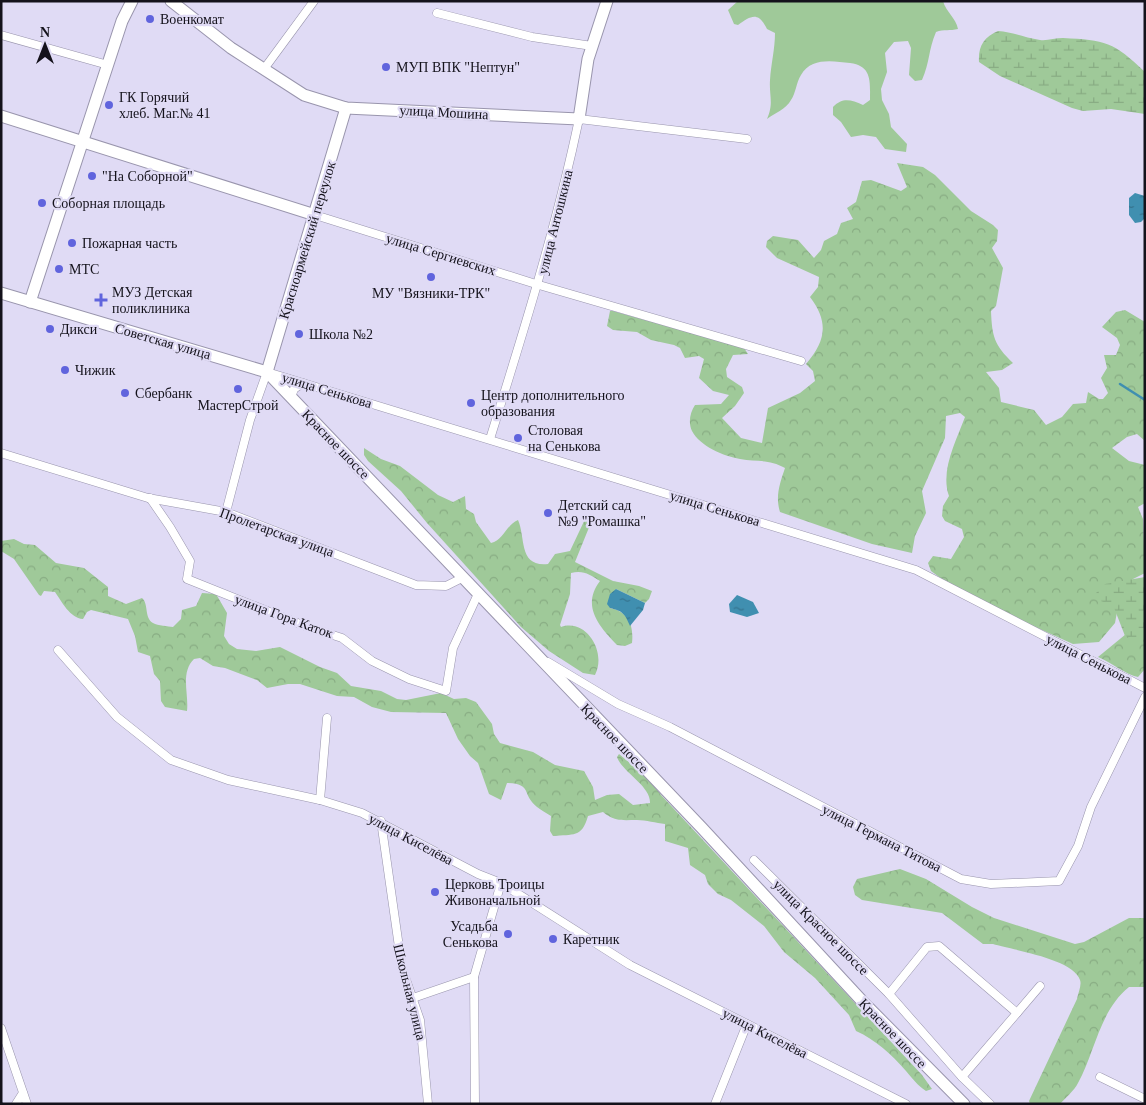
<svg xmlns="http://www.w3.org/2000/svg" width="1146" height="1105" font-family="'Times New Roman',serif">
  <defs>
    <pattern id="forest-crowns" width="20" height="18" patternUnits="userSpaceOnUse" patternTransform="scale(1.25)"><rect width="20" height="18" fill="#9fc999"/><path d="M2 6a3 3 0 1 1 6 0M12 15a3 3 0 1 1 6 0" fill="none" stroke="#88ac83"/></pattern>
    <pattern id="wetland-marsh" width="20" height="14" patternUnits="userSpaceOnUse" patternTransform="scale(1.25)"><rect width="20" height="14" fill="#9fc999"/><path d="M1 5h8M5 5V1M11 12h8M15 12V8" fill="none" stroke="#88ac83"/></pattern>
    <pattern id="water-ripples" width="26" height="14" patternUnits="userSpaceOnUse" patternTransform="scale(1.25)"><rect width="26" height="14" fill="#408fb0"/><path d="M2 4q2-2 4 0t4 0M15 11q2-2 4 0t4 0" fill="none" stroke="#34738e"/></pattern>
  </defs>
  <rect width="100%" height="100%" fill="#e0dbf5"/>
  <path fill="#9fc999" d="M738,1h205c3,11 13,17 15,28 -8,2 -14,0 -22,3 -8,19 -6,30 -14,48l-7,1 -6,-6 2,-27 -3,-7 -14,1 -9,11 2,19 -6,17 1,11 7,14 2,13 16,17 -1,8 -21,-3 -9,-12 -13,-2 -12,2 -10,-15 -8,-7v-8c10,-10 18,-7 30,-2l7,-5c0,-19 2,-34 -20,-37 -17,-2 -39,-6 -49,12 -5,8 -5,18 -10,25 -5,9 -16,13 -24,19 7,-16 2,-23 3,-39 1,-16 5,-31 5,-47l-8,-4c-9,-18 -16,-13 -29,-4l-4,-1 -6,-14z"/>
  <g fill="url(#forest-crowns)">
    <path d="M897,163l26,4 12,8 36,36 22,14 5,5 -1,11 -5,7 11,20 -7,38 -5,5c1,25 3,34 22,52l-11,7 -16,2 13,16 2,14 33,8 12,15 16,-8 11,-13 13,-1 2,-11 11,7h4l5,-6 -7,-15 6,-10 -3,-13h12l4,-10 -3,-7 -15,-11 14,-15 9,-2 20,12v119l-8,-7 -10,3 -15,11 17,13 16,4v38l-7,4 5,12 2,54 -14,7 14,35v54l-7,8c-12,-2 -27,-15 -40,-20l39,-32 -20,-13 -2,11 -16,19 -26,2 -71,-32 -56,-30 -15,-11 -3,-8 5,-7 18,3 13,-22 -2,-8 -17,-8 -3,-5 1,-10 6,-10c-9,-25 7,-55 16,-79l-5,-4 -14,3 -1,22 -23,53 4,22 -11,23 -3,17 -40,-9 -92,-32c-5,-16 0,-29 5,-44 -15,-9 -28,-6 -45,-9 -17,-3 -40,-13 -48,-28 -4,-9 -2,-18 3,-26l26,-1 8,-9 -16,-4 -14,-13 5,-19 -5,-3 -14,2 -5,-10 -6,-3 -23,-5 -14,-8 -24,-2 -6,-4 3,-15h3l131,37 4,6 -15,1 -7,14 1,8 15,10 2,6 -9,13 -13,12 19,20 21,5 6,-35 32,-15 15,-12 -2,-10 -7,-7c20,-23 23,-42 4,-67l8,-10 1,-10 -42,-19 -11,-11 1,-6 6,-5 25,4 16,18 7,-8 3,-9 13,-7 4,-11 12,-4 -6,-11 9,-6 6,-21 9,-1 30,11 6,-4z"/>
    <path d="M364,448l17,11 19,7 38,29 15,7 12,-6 1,13 8,5 2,8 15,21c12,-2 15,-18 27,-23 8,18 0,47 30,44l7,-10 15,-3 17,-36h4l-1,10 -15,37 38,19 26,5 13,5 -3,8 -4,4 -29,-14 -6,19c18,4 24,16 22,35l-7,3 -8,-1c-18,-19 -36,-39 -17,-64 -10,-6 -16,-11 -29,-8l-1,21 -10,31 1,2c25,-9 46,25 34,48l-12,-2 -34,-22 -28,-24 -94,-104 -26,-32 -33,-30 -4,-6z"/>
    <path d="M14,539l10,5 11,1 21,18 28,5 24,19v9l18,8 16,-6c7,6 2,20 11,25 5,3 15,3 20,4l8,-8 1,-9 14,-4 6,-13 14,1 11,19 -3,23 5,8 8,5 19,2 24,-4 40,20 17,6 14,13 30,5 16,8 9,1 35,-7 13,6 12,-1 10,4 16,22 2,10 6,9 33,9 22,13 29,6 9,16 2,13 12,-5 12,-1 14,11 17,-2c1,-17 -28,-31 -33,-46l2,-3 28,23 14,18 261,280 10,14 -6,2c-9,-6 -13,-12 -20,-20 -15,-17 -30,-31 -50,-40l-7,-16 -34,-37 -31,-26 -20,-26 -33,-26 -13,-6 -10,-10 -3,-9 -15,-10 -2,-17 -23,-7v-17c-9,-1 -19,-4 -28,-4 -14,0 -22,2 -34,-8l-15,4c-6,22 -15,18 -35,20l-3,-5 1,-15c-5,-3 -10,-6 -14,-9 -16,-13 -4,-23 -30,-24l-6,17 -12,-6 -11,-31 -8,-7 -12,-17 -12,-26 -55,-1 -19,-5 -18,-10 -17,-1 -37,-12h-12l-21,4 -10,-8 -32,-12 -12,-2 -13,-8 -6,1c-14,14 -5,35 -7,52l-22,-4 -4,-6 -1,-20 -6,-7 -4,-18 -12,-4 -3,-16 -7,-17 -37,-9 -4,2 -4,7c-13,-1 -21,-17 -28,-27l-11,-1 -3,5 -2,-1 -25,-36 -13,-8v-10z"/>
    <path d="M900,869l26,10 46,28 22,11 81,26 9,-2 45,-24h16v69h-16c-29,23 -34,65 -51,96 -4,8 -12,14 -18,21h-30l-1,-3 48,-102c1,-6 5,-14 3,-19 -6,-21 -67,-30 -87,-36h-10l-41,-31 -80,-13 -7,-5 -2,-8 4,-8z"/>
  </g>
  <g fill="url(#wetland-marsh)">
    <path d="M998,31c15,1 27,7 42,9 7,1 15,-2 23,-2 42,2 51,4 82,34v42l-34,-5 -28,2 -11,-3 -72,-32 -21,-14c-1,-16 5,-25 19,-31z"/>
    <path d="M1145,577v65l-20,-6 -12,-31 -22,-7 14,-14z"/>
  </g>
  <g fill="url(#water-ripples)">
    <path d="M1135,193l10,3v22l-4,4 -6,1 -6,-8v-17z"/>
    <path d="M616,589l29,14 -2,7 -13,16c-5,-12 -7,-15 -20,-18l-3,-4 3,-10z"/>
    <path d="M737,595l16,7 6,11 -12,4 -17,-5 -1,-8z"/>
  </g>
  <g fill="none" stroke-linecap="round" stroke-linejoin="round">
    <g stroke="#408fb0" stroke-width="2.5">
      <path d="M1,2v-1"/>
      <path d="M1120,384l25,16"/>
      <path d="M1,1103l1,1"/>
    </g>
    <defs>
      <g id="street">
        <path d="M437,13l95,24 60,9"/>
        <path d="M1,35l107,30"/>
        <path d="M264,69l50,-68"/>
        <path d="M315,215l224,70 262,76"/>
        <path d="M291,397l3,-8 9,-6"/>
        <path d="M490,439c33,-106 66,-211 89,-320l168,20"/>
        <path d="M1,453l147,45 78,14 190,73 30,1 16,-8"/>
        <path d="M150,498l20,29 20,34 -3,18 118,47 37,12 30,23 37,18 37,12 7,-43 25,-54"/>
        <path d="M226,512l24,-92 17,-48 649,198 229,118"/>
        <path d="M58,650l59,67 54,43 57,20 92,20 42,13 116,61 23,9 129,82 276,139"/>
        <path d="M548,662l70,42 52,23 291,152 30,5 68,-3 19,-35 13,-39 54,-110"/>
        <path d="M320,800l7,-82"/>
        <path d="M381,821l21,147 18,52 8,84"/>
        <path d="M754,860l135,134 73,83 28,27"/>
        <path d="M889,994l38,-47 12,-1 78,67 -55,64"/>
        <path d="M413,998l61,-21"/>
        <path d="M1017,1013l23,-27"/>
        <path d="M1,1028l26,76"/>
        <path d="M1100,1077l45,22"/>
        <path d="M16,1104l7,-11"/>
        <path d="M475,1104l-1,-127 27,-94"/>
        <path d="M715,1104l32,-80"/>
      </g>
      <g id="secondary">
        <path d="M171,1l60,47 73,47 42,13 233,11 9,-60 19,-58"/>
        <path d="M1,116l314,99"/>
        <path d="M1,293l266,79"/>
        <path d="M30,302l92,-281 10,-20"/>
        <path d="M267,372l434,455 161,174 102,103"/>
        <path d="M267,372l79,-264"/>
      </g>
    </defs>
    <use href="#street" stroke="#9995ad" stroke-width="9"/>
    <use href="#secondary" stroke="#9995ad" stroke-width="13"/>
    <use href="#street" stroke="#fff" stroke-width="8"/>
    <use href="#secondary" stroke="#fff" stroke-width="11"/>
  </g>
  <g fill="#6064dd" stroke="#e0dbf5" stroke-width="2">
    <circle cx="150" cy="19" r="5"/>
    <circle cx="386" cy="67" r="5"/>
    <circle cx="109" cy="105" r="5"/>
    <circle cx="92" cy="176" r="5"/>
    <circle cx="42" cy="203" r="5"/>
    <circle cx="72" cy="243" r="5"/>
    <circle cx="59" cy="269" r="5"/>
    <circle cx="431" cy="277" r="5"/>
    <path d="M98.5 292.5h5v5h5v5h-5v5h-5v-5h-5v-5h5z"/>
    <circle cx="50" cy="329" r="5"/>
    <circle cx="299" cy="334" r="5"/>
    <circle cx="65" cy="370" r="5"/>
    <circle cx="238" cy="389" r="5"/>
    <circle cx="125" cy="393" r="5"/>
    <circle cx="471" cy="403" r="5"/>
    <circle cx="518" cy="438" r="5"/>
    <circle cx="548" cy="513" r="5"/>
    <circle cx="435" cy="892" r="5"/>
    <circle cx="508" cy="934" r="5"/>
    <circle cx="553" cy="939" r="5"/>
  </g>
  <g text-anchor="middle" stroke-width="4.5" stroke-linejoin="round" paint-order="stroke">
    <g font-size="14" fill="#14121b" stroke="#e0dbf5" text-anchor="start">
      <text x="160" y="24">Военкомат</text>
      <text x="396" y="72">МУП ВПК "Нептун"</text>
      <text x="119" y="102">ГК Горячий<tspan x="119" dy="16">хлеб. Маг.№ 41</tspan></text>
      <text x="102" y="181">"На Соборной"</text>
      <text x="52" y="208">Соборная площадь</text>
      <text x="82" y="248">Пожарная часть</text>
      <text x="69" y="274">МТС</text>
      <text x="112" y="297">МУЗ Детская<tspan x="112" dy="16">поликлиника</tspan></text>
      <text x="431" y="298" text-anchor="middle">МУ "Вязники-ТРК"</text>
      <text x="60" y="334">Дикси</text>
      <text x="309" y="339">Школа №2</text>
      <text x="75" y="375">Чижик</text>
      <text x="135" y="398">Сбербанк</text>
      <text x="481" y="400">Центр дополнительного<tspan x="481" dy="16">образования</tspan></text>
      <text x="238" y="410" text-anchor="middle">МастерСтрой</text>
      <text x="528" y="435">Столовая<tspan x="528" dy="16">на Сенькова</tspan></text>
      <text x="558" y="510">Детский сад<tspan x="558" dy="16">№9 "Ромашка"</tspan></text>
      <text x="445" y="889">Церковь Троицы<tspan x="445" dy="16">Живоначальной</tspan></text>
      <text x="498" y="931" text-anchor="end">Усадьба<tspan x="498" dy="16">Сенькова</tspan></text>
      <text x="563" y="944">Каретник</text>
    </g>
    <g font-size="14" fill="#14121b" stroke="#e0dbf5">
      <text transform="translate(444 112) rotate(3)" y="5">улица Мошина</text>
      <text transform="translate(555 222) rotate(-76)" y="5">улица Антошкина</text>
      <text transform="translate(307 240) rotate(-73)" y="5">Красноармейский переулок</text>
      <text transform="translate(441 254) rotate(17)" y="5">улица Сергиевских</text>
      <text transform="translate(163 341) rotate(16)" y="5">Советская улица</text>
      <text transform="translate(327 390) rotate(17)" y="5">улица Сенькова</text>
      <text transform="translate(336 444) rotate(46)" y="5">Красное шоссе</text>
      <text transform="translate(715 508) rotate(17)" y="5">улица Сенькова</text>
      <text transform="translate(277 532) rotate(20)" y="5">Пролетарская улица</text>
      <text transform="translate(284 616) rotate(20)" y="5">улица Гора Каток</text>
      <text transform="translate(1089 659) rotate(27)" y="5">улица Сенькова</text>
      <text transform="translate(615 738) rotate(46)" y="5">Красное шоссе</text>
      <text transform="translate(882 838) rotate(27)" y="5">улица Германа Титова</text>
      <text transform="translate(411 839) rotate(28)" y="5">улица Киселёва</text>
      <text transform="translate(821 927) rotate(45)" y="5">улица Красное шоссе</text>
      <text transform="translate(410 992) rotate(76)" y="5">Школьная улица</text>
      <text transform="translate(765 1033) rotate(27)" y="5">улица Киселёва</text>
      <text transform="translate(893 1033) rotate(46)" y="5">Красное шоссе</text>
    </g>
  </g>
  <rect width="1146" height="1105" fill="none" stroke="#14121b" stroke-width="5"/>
  <g transform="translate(45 45)" stroke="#e0dbf5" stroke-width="4" paint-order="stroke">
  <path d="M0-4L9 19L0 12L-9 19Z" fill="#14121b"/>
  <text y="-8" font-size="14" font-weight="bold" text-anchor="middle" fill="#14121b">N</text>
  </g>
</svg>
